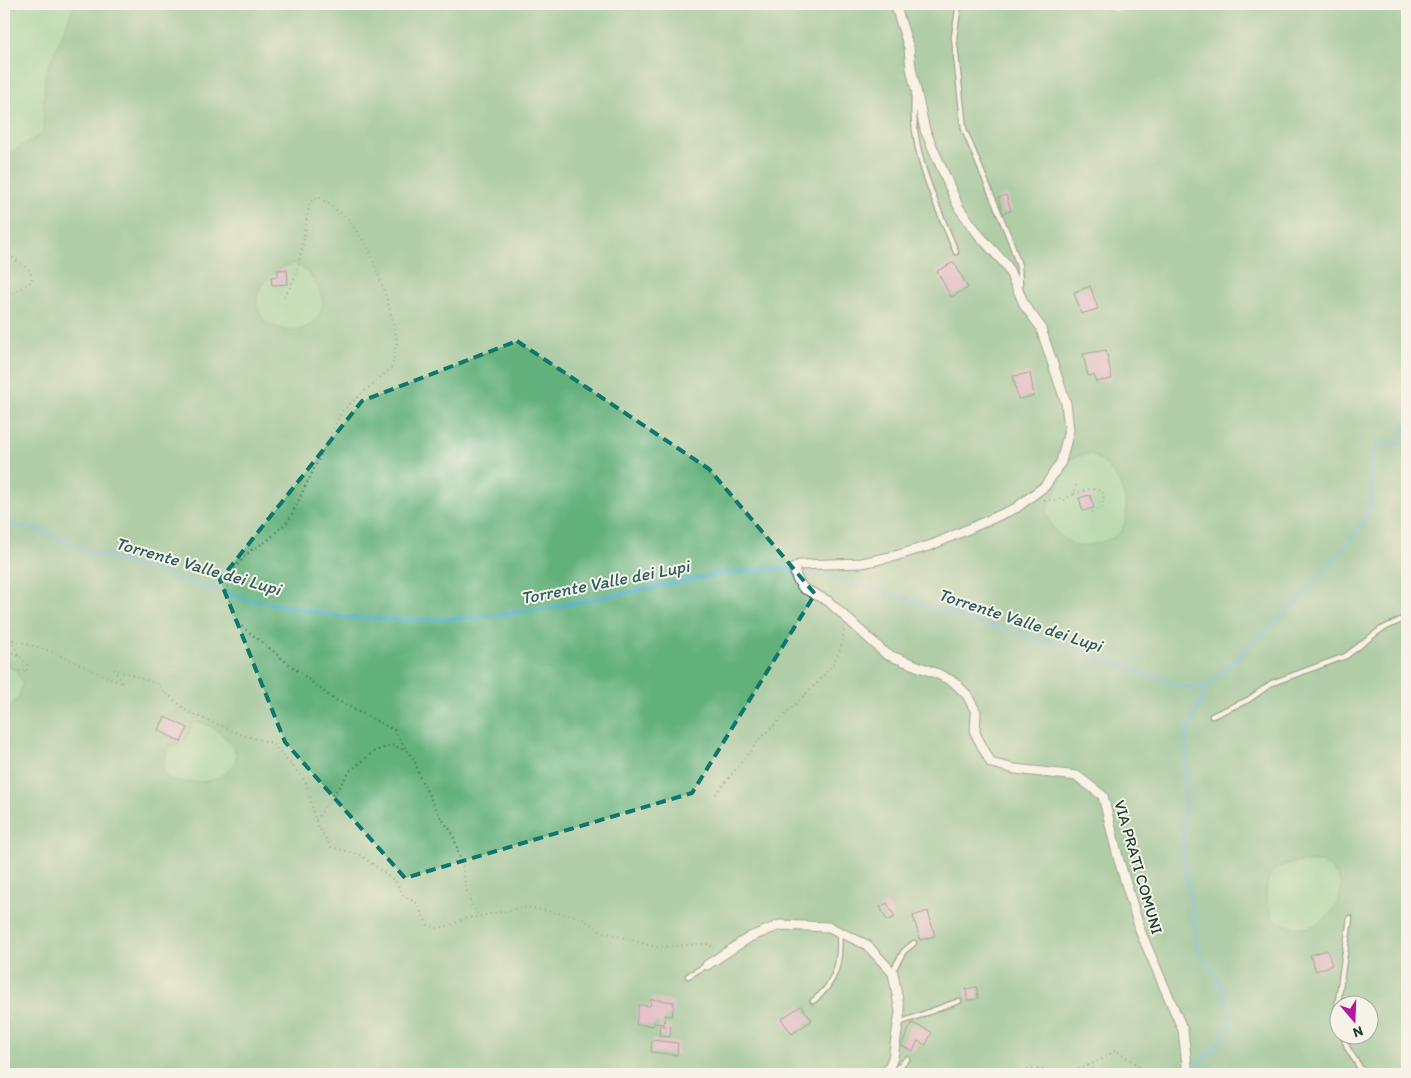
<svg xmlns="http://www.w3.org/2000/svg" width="1411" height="1078" font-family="Itim,sans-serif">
  <rect width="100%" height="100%" fill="#f7f3e8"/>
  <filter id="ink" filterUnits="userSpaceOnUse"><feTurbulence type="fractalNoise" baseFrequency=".02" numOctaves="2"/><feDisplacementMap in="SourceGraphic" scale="10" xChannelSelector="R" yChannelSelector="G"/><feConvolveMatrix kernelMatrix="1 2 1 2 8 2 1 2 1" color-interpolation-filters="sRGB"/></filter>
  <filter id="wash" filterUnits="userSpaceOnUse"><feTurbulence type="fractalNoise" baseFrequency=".0096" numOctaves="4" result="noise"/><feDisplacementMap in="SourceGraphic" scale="20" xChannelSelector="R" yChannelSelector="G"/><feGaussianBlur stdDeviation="1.12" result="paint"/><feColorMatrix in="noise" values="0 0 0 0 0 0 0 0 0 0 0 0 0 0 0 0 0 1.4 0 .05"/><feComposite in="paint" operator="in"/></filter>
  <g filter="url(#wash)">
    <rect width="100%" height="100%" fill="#f3e5cd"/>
    <g fill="#79cd8f" stroke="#4c8562">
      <path d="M4,4h71l-30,71 -2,58 -39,24z"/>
      <path d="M296,263c18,13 41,42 16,61 -5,4 -15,6 -22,8l-25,-9c-2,-5 -6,-10 -7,-15 -6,-23 19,-42 38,-45z"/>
      <path d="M1092,454c6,5 13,9 18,15 13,14 23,45 11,62 -10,12 -30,14 -44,16 -18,-11 -26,-16 -31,-37l15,-29 8,-21 10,-5z"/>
      <path d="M4,662l13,10 6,12 -5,14 -14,14z"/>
      <path d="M202,722c14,6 46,27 30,46 -15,17 -47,17 -66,10l-4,-14 8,-18c16,-5 16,-6 22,-23z"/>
      <path d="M1323,862c8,7 17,14 18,25 1,18 -19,39 -36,41 -11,1 -21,-3 -31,-7 -9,-18 -15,-48 10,-56 12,-4 27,-3 39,-3z"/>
    </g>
    <path fill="#62b07a" stroke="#407657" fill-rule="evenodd" d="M75,4h1000l42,8 6,-8h284v1070h-1403v-362l15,-14 4,-14 -6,-12 -13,-10v-505l39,-24 2,-58zM296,263c18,13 39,40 17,60 -5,5 -16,7 -23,9l-25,-9c-2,-5 -6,-10 -7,-15 -6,-23 19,-42 38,-45zM1092,454c6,5 13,9 18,15 13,14 24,45 11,62 -10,12 -30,13 -44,16 -18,-11 -26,-16 -31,-37l15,-29 8,-21 10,-5zM202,722c14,6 46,27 30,46 -15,17 -47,17 -66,10l-4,-14 8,-18c16,-5 16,-6 22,-23zM1323,862c8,7 17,14 18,25 1,19 -19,39 -36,41 -11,1 -21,-4 -31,-7 -9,-18 -15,-48 10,-56 12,-4 27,-3 39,-3zM1338,1006h30v30h-30z"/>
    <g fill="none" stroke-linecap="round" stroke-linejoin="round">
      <g stroke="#44aac4" stroke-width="4">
        <path d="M4,521l45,12 24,13 176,54 94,17 70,3 68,-3 64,-8 174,-35 62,-6 13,2 54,10 121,40 85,23 131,44 22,-1"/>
        <path d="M1189,1073l27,-26 15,-24 -4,-22 -12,-27 -18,-24 -3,-29 -8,-44 -3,-42 4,-102 20,-47 96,-90 56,-67 12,-21 1,-53 4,-9 7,-4 15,2 4,-2 5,-27"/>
      </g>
    </g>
    <g id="blocks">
      <g fill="#d694c6">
        <path d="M1006,195l5,16 -8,2 -5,-15z"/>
        <path d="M954,262l14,26 -17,9 -14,-26z"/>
        <path d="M287,269l1,15 -16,1 -1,-8 7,-1v-6z"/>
        <path d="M1090,286l8,23 -17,5 -7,-22z"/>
        <path d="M1106,350l6,29 -16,3 -2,-7 -6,1 -5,-22z"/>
        <path d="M1030,373l4,23 -16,3 -5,-23z"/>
        <path d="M1090,495l4,13 -11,3 -4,-13z"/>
        <path d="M165,717l23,11 -7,14 -23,-12z"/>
        <path d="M887,903l8,14 -8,4 -7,-14z"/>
        <path d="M928,911l7,25 -15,4 -7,-24z"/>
        <path d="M1327,950l5,15 -16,6 -6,-16z"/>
        <path d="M977,987l1,12 -11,1 -1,-11z"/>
        <path d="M651,999l23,3 -2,14 -7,-1 -1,9 -10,-1 -1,3 -17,-2 3,-19 11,1z"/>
        <path d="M801,1006l11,14 -20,14 -11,-15z"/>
        <path d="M912,1023l20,9 -6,13 -8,-4 -5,10 -12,-5z"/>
        <path d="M660,1025l11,2 -1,10 -11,-1z"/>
        <path d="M652,1040l26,3 -1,12 -26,-3z"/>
      </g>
    </g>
  </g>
  <g filter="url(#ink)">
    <use href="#blocks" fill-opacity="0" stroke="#3f564b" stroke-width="1"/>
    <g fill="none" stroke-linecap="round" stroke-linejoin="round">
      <defs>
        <g id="service">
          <path d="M959,4l-5,33 10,92 47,113 8,24 1,23"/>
          <path d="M914,96c-4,57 21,104 42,156"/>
          <path d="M1212,716l36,-16 24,-17 74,-27 34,-26 27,-13"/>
          <path d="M892,972l12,-21 10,-8"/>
          <path d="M688,976l19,-11"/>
          <path d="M813,1001c24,-18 28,-40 26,-69"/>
          <path d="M1338,1022l-2,-7 14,-97"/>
          <path d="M899,1023l60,-22"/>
          <path d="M1343,1036l5,13 16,25"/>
          <path d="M891,1074l16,-15"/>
        </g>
        <g id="minor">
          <path d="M895,4l14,44 2,20 14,62 34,78 20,27 28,31 18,40 15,20 26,77 3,27 -8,32 -16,24 -29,22 -84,37 -37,11 -33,7 -63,2 -5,3 3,11 6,9 25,13 58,53 52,20 16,8 13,13 9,17 -1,21 16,30 24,6 62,7 26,20 15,61 23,76 42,97 5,44"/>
          <path d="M707,965l43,-28 30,-12 49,2 38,18 26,28 7,39 -7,46 -7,16"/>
        </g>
      </defs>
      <use href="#service" stroke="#3f564b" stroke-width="7"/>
      <use href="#minor" stroke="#3f564b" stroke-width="11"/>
      <g stroke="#3f564b" stroke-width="2" stroke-dasharray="1 4" stroke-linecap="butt">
        <path d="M4,252l26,18 2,11 -28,18"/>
        <path d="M284,296c17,-17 20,-68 26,-94l9,-5 28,21 22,31 18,50 10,41 -5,27 -50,44 -53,109 -21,20 -18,11 -15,16 -9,25 9,29 97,77 62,32 13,21"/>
        <path d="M1074,494c11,-4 21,-9 30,0l-2,13 -12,6"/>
        <path d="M1044,500h20l10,-6 2,-9"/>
        <path d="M4,648l17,10 -11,-19 40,12 73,33 -9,-15 41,14 33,29 54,23 30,8 34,39 10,41 15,24 30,8 35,27 8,14 12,7 12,22 8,3 12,-2 16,-7 62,-12 54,10 21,14 55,16 45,-3h8l4,4"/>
        <path d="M4,668l23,4v-7l-6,-7"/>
        <path d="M716,794l44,-55 58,-57 16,-19 8,-19 2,-14"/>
        <path d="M316,820l34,-49 23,-19 18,-7 16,6 7,8 6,19 19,37 14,19 10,34 2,17 7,21 7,9"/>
        <path d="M1088,1065l12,9"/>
        <path d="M1013,1074l21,-6 23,6"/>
        <path d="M1059,1074c16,-1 44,-14 57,-24l22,15 6,9"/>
      </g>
      <use href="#service" stroke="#fff" stroke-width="4.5"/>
      <use href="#minor" stroke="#fff" stroke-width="9"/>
    </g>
  </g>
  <path d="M0 0H1411V1078H0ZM517,341l192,128 106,125 -123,199 -287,85 -120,-136 -65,-162 142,-179z" fill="#f3e5cd" fill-opacity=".55" fill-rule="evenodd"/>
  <path fill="none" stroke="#0f766e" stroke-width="4" stroke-dasharray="10 6" stroke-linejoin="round" d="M517,341l192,128 106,125 -123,199 -287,85 -120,-136 -65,-162 142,-179z"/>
  <g text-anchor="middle" stroke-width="4" stroke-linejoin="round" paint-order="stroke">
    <g font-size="16" fill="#1f3d34" stroke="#f7f3e8">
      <text transform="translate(1139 867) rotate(74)" y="6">VIA PRATI COMUNI</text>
    </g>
    <g font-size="18" font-style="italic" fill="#2a5e5f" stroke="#f7f3e8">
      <text transform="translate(198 566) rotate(16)" y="6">Torrente Valle dei Lupi</text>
      <text transform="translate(605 582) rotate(-11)" y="6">Torrente Valle dei Lupi</text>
      <text transform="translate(1020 620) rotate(18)" y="6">Torrente Valle dei Lupi</text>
    </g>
  </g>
  <rect width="1411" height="1078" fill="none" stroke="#f7f3e8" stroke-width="20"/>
  <g transform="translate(1354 1020) rotate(161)"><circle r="24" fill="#f7f3e8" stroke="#a1aaa0"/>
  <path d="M0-4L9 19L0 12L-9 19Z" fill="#b5179e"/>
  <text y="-8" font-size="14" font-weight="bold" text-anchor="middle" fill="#1f3d34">N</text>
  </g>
</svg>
